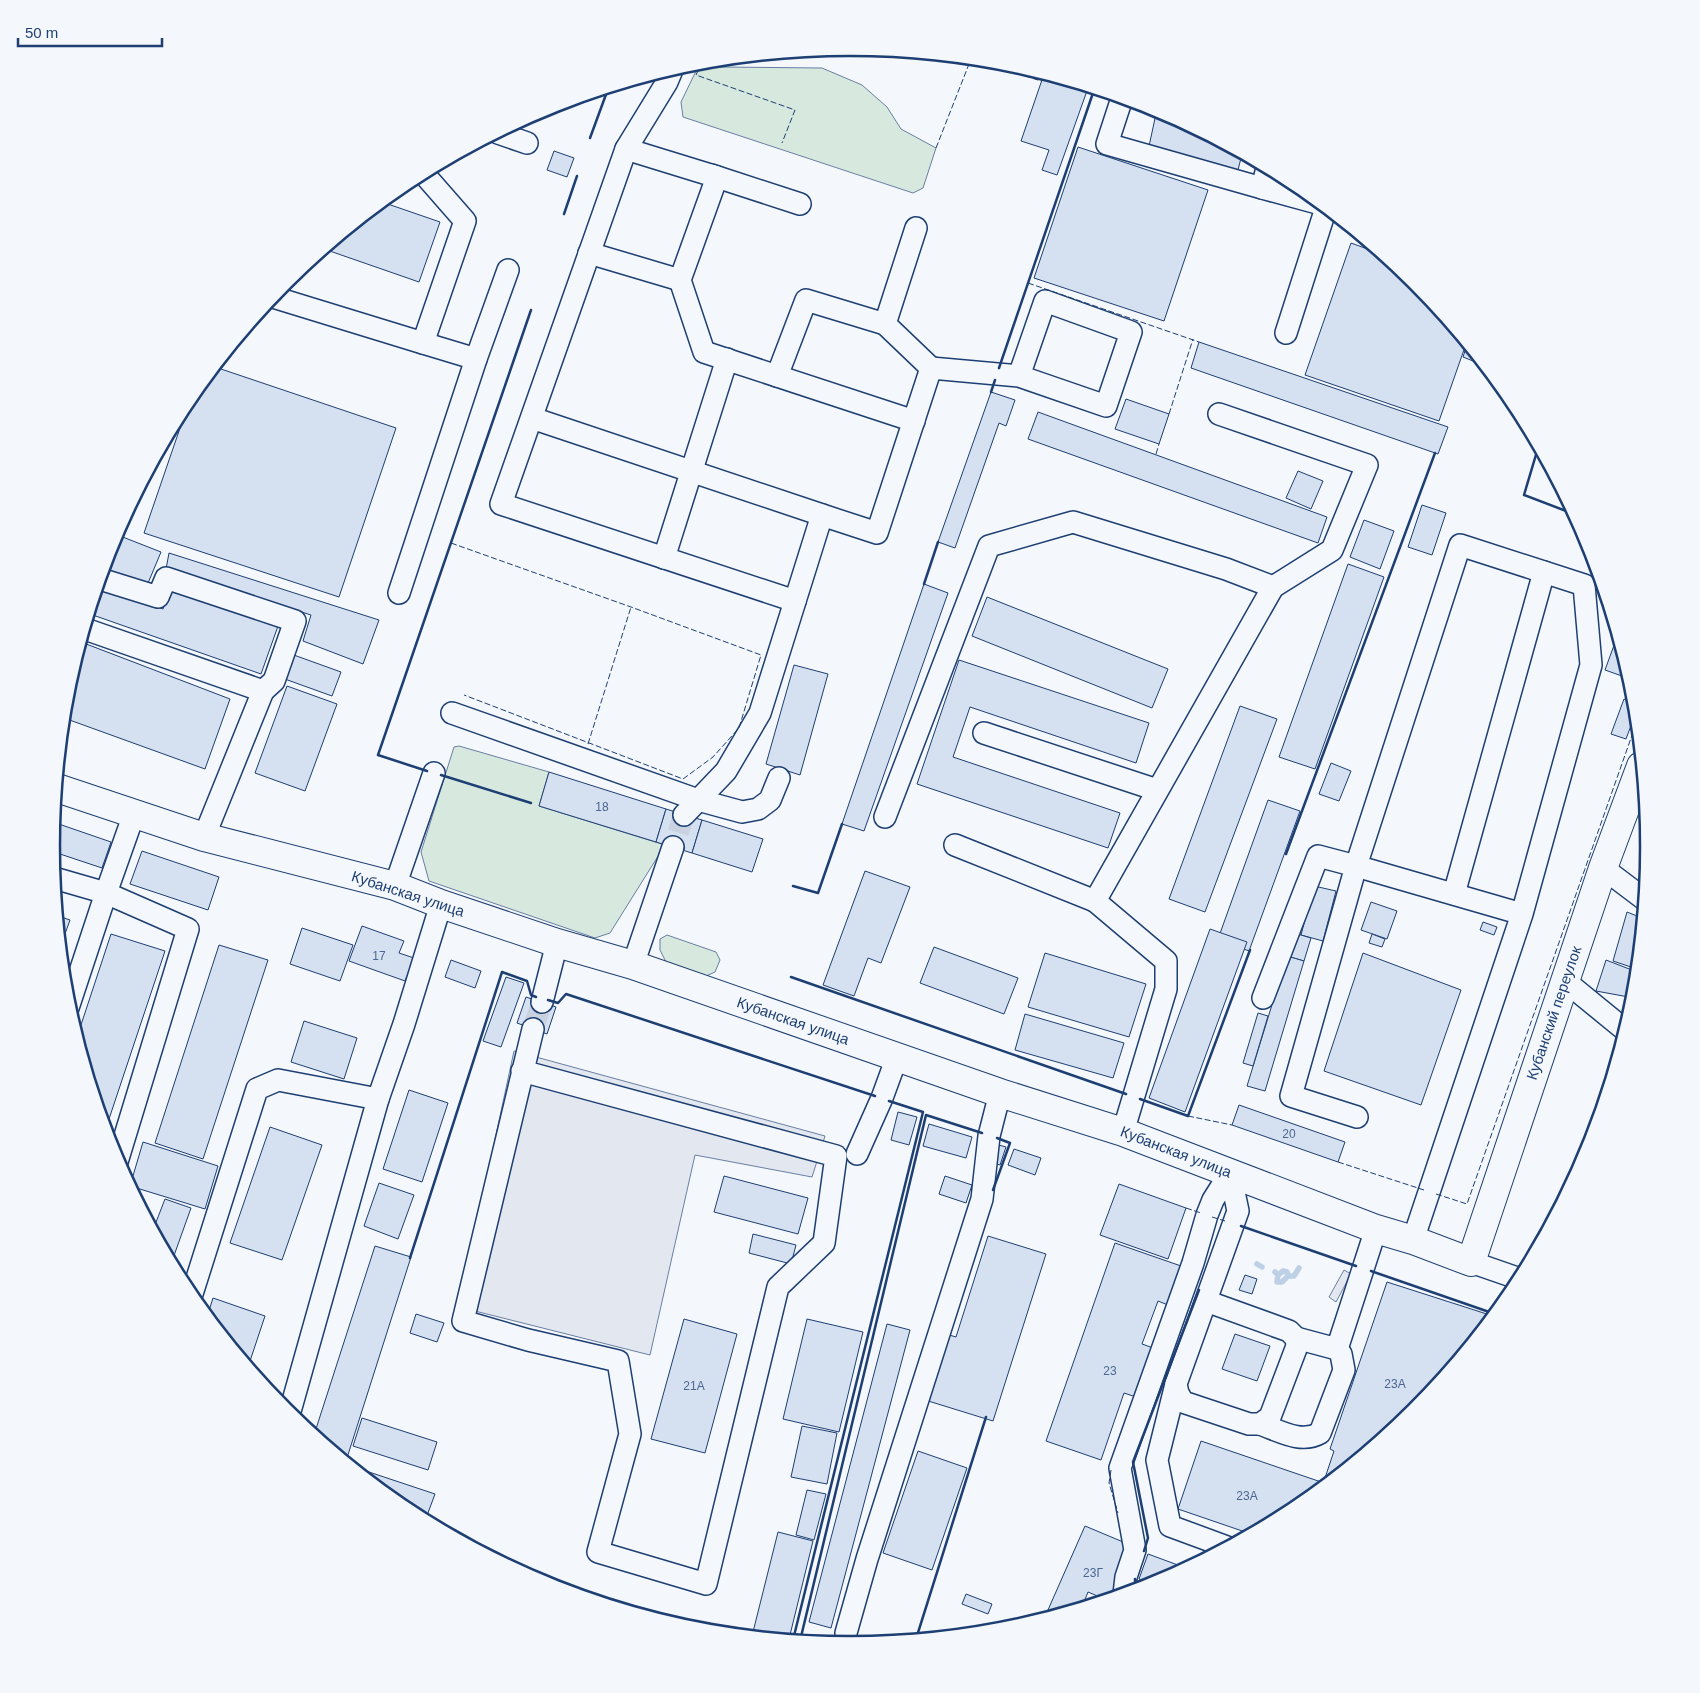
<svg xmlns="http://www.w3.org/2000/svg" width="1700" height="1693" font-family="Helvetica,sans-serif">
  <rect width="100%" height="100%" fill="#f4f7fb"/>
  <g fill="#d7e8df" stroke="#687fa3">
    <path d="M720,67l102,1 40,17 25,22 14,22 35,19 -13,40 -10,5 -230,-76 -2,-15 16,-33z"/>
    <path d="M459,746l90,26 -10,34 126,39 -55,88 -15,5 -166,-57 -8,-29 33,-105z"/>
    <path d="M667,935l49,17 4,8 -5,12 -9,4 -40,-14 -6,-12v-11z"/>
  </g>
  <g fill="#e3e8f0" stroke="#687fa3">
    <path d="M514,1051l311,85 -13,41 -117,-22 -45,200 -191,-48z"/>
    <path d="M1344,1270l7,4 -15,28 -7,-5z"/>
  </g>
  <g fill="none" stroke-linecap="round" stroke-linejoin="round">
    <g stroke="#bed0e5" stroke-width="5.5">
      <path d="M1257,1264l5,3"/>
      <path d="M1275,1272l3,3 -1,7h5l6,-6h6l5,-8"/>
      <path d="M1278,1275l5,-4 4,1 1,4"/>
    </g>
  </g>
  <g fill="#d5e0f0" stroke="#1d3f73">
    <path d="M1044,74l44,14 -31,87 -15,-5 7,-20 -28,-9z"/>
    <path d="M1157,109l85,45 -4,16 -90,-19z"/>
    <path d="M1078,147l130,43 -44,131 -130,-43z"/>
    <path d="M554,151l20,7 -7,19 -20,-7z"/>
    <path d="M382,202l58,20 -21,60 -95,-33z"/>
    <path d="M1351,243l30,11 34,28 51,62 -27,77 -134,-46z"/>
    <path d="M1199,342l249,85 -10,27 -247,-86z"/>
    <path d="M1467,345l16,20 -20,-8z"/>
    <path d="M215,367l181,61 -57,169 -195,-64 47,-137z"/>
    <path d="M991,392l24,8 -9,26 -7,-3 -44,125 -17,-6z"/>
    <path d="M1126,399l43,15 -10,30 -44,-15z"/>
    <path d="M1038,412l289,105 -9,26 -290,-104z"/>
    <path d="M1298,471l25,10 -12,28 -25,-11z"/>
    <path d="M1422,505l24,8 -14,42 -24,-8z"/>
    <path d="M1364,520l30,11 -14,38 -30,-12z"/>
    <path d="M115,534l46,18 -15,36 -43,-18z"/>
    <path d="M169,553l210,67 -16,44 -60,-23 8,-26 -145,-46z"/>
    <path d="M1348,564l36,13 -69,192 -36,-12z"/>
    <path d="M924,584l24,9 -84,238 -22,-7z"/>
    <path d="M98,586l65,23 7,-21 108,38 -17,48 -171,-60z"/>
    <path d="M987,597l181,72 -16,39 -180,-72z"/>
    <path d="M1617,637l9,28 -4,11 -17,-6z"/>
    <path d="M81,642l149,57 -25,70 -141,-51 2,-28z"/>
    <path d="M291,654l50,18 -9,24 -50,-18z"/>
    <path d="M959,660l190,63 -13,40 -166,-56 -17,50 167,56 -12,35 -191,-64z"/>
    <path d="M794,665l34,9 -28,101 -34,-11z"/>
    <path d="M287,686l50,18 -32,87 -50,-18z"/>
    <path d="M1624,699l11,5 1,8 -10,27 -15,-5z"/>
    <path d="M1240,706l37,13 -72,193 -36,-13z"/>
    <path d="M1331,763l20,8 -12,30 -20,-7z"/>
    <path d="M549,772l117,37 -10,33 -117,-36z"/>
    <path d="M1268,800l32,11 -51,140 -31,-12z"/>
    <path d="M666,809l36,11 -10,33 -36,-11z"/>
    <path d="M702,820l61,19 -11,33 -60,-19z"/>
    <path d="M53,822l58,20 -9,26 -51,-17z"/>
    <path d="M142,851l77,26 -11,33 -78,-26z"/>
    <path d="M865,871l45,16 -29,76 -13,-5 -14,38 -31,-11z"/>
    <path d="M1314,886l22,5 -13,50 -22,-6z"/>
    <path d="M1371,902l26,9 -10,28 -26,-9z"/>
    <path d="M1627,912l15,6 -5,51 -24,-8z"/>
    <path d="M58,916l12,4 -9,25z"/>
    <path d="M1483,922l14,5 -3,8 -14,-5z"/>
    <path d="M362,926l42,15 -5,12 15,5 -9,23 -56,-20z"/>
    <path d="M302,928l51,17 -13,36 -50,-17z"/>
    <path d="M1210,929l37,13 -62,170 -36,-14z"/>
    <path d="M1294,933l17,5 -7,23 -17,-5z"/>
    <path d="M111,934l54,17 -60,180 -28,-94z"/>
    <path d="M1372,934l13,5 -3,8 -13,-4z"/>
    <path d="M219,945l49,15 -65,199 -48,-16z"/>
    <path d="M934,947l84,31 -14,36 -84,-31z"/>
    <path d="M1045,953l101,31 -17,53 -101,-30z"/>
    <path d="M1363,953l98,37 -40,115 -97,-34z"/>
    <path d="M1287,956l17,5 -39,130 -18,-5z"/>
    <path d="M451,960l30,11 -6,17 -30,-11z"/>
    <path d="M1606,960l31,12 -3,26 -38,-7z"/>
    <path d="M506,977l18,6 -23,64 -18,-6z"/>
    <path d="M526,997l30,10 -9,27 -30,-11z"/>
    <path d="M1258,1013l10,3 -15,50 -10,-3z"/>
    <path d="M1025,1014l99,29 -11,35 -98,-28z"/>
    <path d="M304,1021l53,17 -13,41 -53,-17z"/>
    <path d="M409,1090l39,13 -26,79 -39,-13z"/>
    <path d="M1239,1105l106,37 -7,20 -106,-37z"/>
    <path d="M898,1112l19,5 -8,28 -18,-5z"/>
    <path d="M929,1124l43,13 -6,21 -43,-12z"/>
    <path d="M270,1127l52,18 -40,115 -52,-17z"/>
    <path d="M143,1142l75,24 -13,43 -75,-23z"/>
    <path d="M995,1144l11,3 -6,18 -10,-3z"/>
    <path d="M1014,1149l27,9 -6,17 -27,-10z"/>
    <path d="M724,1176l84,22 -10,36 -84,-22z"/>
    <path d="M945,1176l27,9 -6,18 -27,-9z"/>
    <path d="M379,1183l35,12 -16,44 -34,-13z"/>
    <path d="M1119,1184l67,24 -18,51 -68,-24z"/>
    <path d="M165,1199l26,9 -20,56 -18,-34z"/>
    <path d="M753,1234l43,11 -5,19 -42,-11z"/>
    <path d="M988,1236l58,18 -53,167 -68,-21 21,-66 10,3z"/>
    <path d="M1115,1243l66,23 -13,39 -10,-4 -16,43 14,5 -17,49 -15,-5 -23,67 -55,-19z"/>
    <path d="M375,1246l36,11 -65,204 -32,-26z"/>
    <path d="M1245,1275l12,4 -5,15 -13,-4z"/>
    <path d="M1387,1282l106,34 -26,32 -4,-1 -3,10 -45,55 -86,70 -5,-1 10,-30 -4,-2z"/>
    <path d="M213,1298l52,18 -17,51 -41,-50z"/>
    <path d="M416,1314l28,9 -7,19 -27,-9z"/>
    <path d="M684,1319l53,15 -32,119 -54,-14z"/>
    <path d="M807,1319l56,13 -24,100 -56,-13z"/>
    <path d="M887,1324l23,6 -79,298 -22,-6z"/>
    <path d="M1235,1334l35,12 -13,35 -35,-12z"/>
    <path d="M362,1418l75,24 -9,28 -75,-24z"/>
    <path d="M802,1426l35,7 -10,51 -36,-7z"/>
    <path d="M1201,1441l126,43 -33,27 -43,23 -73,-25z"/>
    <path d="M918,1451l49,17 -35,102 -49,-17z"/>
    <path d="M366,1471l69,23 -10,27 -19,-10 -42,-35z"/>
    <path d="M807,1490l19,4 -12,46 -18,-5z"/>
    <path d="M1085,1526l43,18 2,11 -19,43 -4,2 -19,-8 -6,15 -38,12z"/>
    <path d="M778,1532l35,9 -24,98 -37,-3z"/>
    <path d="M1148,1554l38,14 -30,17 -17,-6z"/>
    <path d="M541,1575l75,26 -1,5 -71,-21 -5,-3z"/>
    <path d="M966,1594l26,10 -4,10 -26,-10z"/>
    <path d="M625,1603l80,26 -1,2 -10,-1 -71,-21z"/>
    <path d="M708,1626l26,8 -27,-3z"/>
  </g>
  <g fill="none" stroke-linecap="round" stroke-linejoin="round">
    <g stroke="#c9d2e0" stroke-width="21" stroke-dasharray="21 11" stroke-linecap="butt">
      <path d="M668,863l16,-48"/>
      <path d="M533,1029l9,-27"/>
    </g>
    <defs>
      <g id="minor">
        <path d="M672,70l-5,12 -41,67 -125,355 294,97"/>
        <path d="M1122,98l-15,46 155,44"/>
        <path d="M498,133l29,10"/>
        <path d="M626,149l91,28 -37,103 24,72 210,69"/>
        <path d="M1267,168l-5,20 59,16"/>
        <path d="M711,175l89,29"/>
        <path d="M589,253l91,27"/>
        <path d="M273,297l150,46 42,-122 -42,-48"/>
        <path d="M1286,333l40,-125"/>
        <path d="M423,343l53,16"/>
        <path d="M931,368l88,8 87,30 25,-74 -86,-31 -26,75"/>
        <path d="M777,376l29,-76 79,24"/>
        <path d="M1219,414l148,51 -35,85 -59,37"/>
        <path d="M532,418l290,97"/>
        <path d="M664,558l63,-199"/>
        <path d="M100,579l58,18 8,-19 129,43 -21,60 -11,10"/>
        <path d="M399,593l77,-234 32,-89"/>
        <path d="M85,629l178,62 -59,146"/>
        <path d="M452,713l246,87 44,12 16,-3 12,-9 9,-22"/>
        <path d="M984,733l173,57"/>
        <path d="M684,815l42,-44 34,-58 62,-198 55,18 54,-165 -46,-44 31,-96"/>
        <path d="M885,817l104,-271 84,-24 153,47 47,18 -178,314 71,60v28l-43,143"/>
        <path d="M955,845l140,56"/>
        <path d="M1603,868l41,31"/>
        <path d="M54,878l52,15 82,36 -71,233"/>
        <path d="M395,886l39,-113"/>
        <path d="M1454,894l90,-322"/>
        <path d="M633,965l40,-118"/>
        <path d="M1565,981l60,49"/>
        <path d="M1263,998l55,-142 38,10 -65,230 66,21"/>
        <path d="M542,1002l15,-59"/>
        <path d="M68,1008l38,-115 28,-79"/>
        <path d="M522,1071l314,85 -12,87 -46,44 -72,297 -108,-32 32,-118 -12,-73 -90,-21 -65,-19 70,-292"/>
        <path d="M857,1154l25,-56 15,-41"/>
        <path d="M1413,1240l109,-326 69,-249 -7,-80 -124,-40 -104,321 166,48"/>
        <path d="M1471,1262l49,17"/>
        <path d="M191,1297l66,-208 21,-9 100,19 26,-75 37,-120"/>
        <path d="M1206,1301l83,30 7,7 1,8 -27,71 -10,7h-11l-66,-22 -5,-9 -2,-9 62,-173 -8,-38"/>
        <path d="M1296,1338l41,11 39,-120"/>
        <path d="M1176,1384l-19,76 13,66 57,21"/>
        <path d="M289,1415l89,-316"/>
        <path d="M1260,1424c20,7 41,20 60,9l24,-63 -3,-16 -4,-5"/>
        <path d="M1124,1594l2,-17 9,-27 -15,-82 73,-205 14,-48 6,-15 17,-27"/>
        <path d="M846,1633l21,-74 115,-360 7,-63 11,-43"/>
      </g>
      <path id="major" d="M57,788l147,49 191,49 46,18 116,39 76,22 367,128 123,39 253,97 37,11 58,22 132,-394 38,-102"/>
    </defs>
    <use href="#minor" stroke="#1d3f73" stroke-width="24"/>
    <use href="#major" stroke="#1d3f73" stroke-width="30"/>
    <use href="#minor" stroke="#f4f7fb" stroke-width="21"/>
    <use href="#major" stroke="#f4f7fb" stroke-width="28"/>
    <g stroke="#1d3f73" stroke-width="1" stroke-dasharray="6 2.5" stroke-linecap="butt">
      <path d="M976,60l65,21"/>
      <path d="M702,62l-6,13 99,35 -13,33"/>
      <path d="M936,148l35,-89"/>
      <path d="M1028,283l171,59"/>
      <path d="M1169,414l24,-75"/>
      <path d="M1156,454l3,-10"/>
      <path d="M451,543l180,64 130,48 -22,73 -26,29 -30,22 -219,-84"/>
      <path d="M588,744l43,-137"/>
      <path d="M1188,1116l44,9"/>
      <path d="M1338,1162l86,28"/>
      <path d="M1436,1194l31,10 170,-483"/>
      <path d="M1186,1208l15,5"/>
      <path d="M1212,1217l13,4"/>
      <path d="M1111,1470l-2,13 9,30"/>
    </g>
    <g stroke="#1d3f73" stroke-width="2.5">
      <path d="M590,138l18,-49"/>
      <path d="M564,214l13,-38"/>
      <path d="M999,368l95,-278"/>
      <path d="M991,392l4,-12"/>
      <path d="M1538,448l-14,47 50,19"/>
      <path d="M924,584l14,-42"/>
      <path d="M427,771l-49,-16 153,-445"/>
      <path d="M441,775l90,28"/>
      <path d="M1286,854l149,-401"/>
      <path d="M793,886l25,7 24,-69"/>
      <path d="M791,977l335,117"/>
      <path d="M548,1000l10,3 8,-9 309,102"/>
      <path d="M1140,1099l48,17 62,-166"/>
      <path d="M993,1190l17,-47 -13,-5"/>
      <path d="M1241,1226l115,40"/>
      <path d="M410,1258l92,-286 25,9 4,14 5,2"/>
      <path d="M1371,1271l124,43"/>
      <path d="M1464,1351l1,-1"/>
      <path d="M1144,1551l4,-13 -15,-76 66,-172"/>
      <path d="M1135,1579v2l14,6"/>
      <path d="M916,1639l70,-222"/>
      <path d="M793,1640l130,-528 -34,-11"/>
      <path d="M800,1641l126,-526 56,18"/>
    </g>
  </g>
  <g text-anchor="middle" stroke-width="4" stroke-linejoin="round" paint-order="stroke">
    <g font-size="12" fill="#4b6792">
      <text x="602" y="811">18</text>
      <text x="379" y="960">17</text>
      <text x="1289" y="1138">20</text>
      <text x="1110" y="1375">23</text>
      <text x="1395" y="1388">23А</text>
      <text x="694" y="1390">21А</text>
      <text x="1247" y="1500">23А</text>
      <text x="1093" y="1577">23Г</text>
    </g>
    <g font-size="15" fill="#1d3f73" stroke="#f4f7fb">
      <text transform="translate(408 894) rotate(18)" y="5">Кубанская улица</text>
      <text transform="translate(1554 1013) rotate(-71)" y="5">Кубанский переулок</text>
      <text transform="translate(793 1021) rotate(19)" y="5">Кубанская улица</text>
      <text transform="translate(1176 1152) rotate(21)" y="5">Кубанская улица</text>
    </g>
  </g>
  <path d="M0 0H1700V1693H0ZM60 846a790 790 0 1 1 1580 0a790 790 0 1 1-1580 0Z" fill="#f4f7fb" fill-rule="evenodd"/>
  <path fill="none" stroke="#1d3f73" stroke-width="2.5" d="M60 846a790 790 0 1 1 1580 0a790 790 0 1 1-1580 0Z"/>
  <path d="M18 38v8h144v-8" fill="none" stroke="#1d3f73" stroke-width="2.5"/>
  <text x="25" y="38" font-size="15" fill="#1d3f73" stroke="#f4f7fb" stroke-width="4" paint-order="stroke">50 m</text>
</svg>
